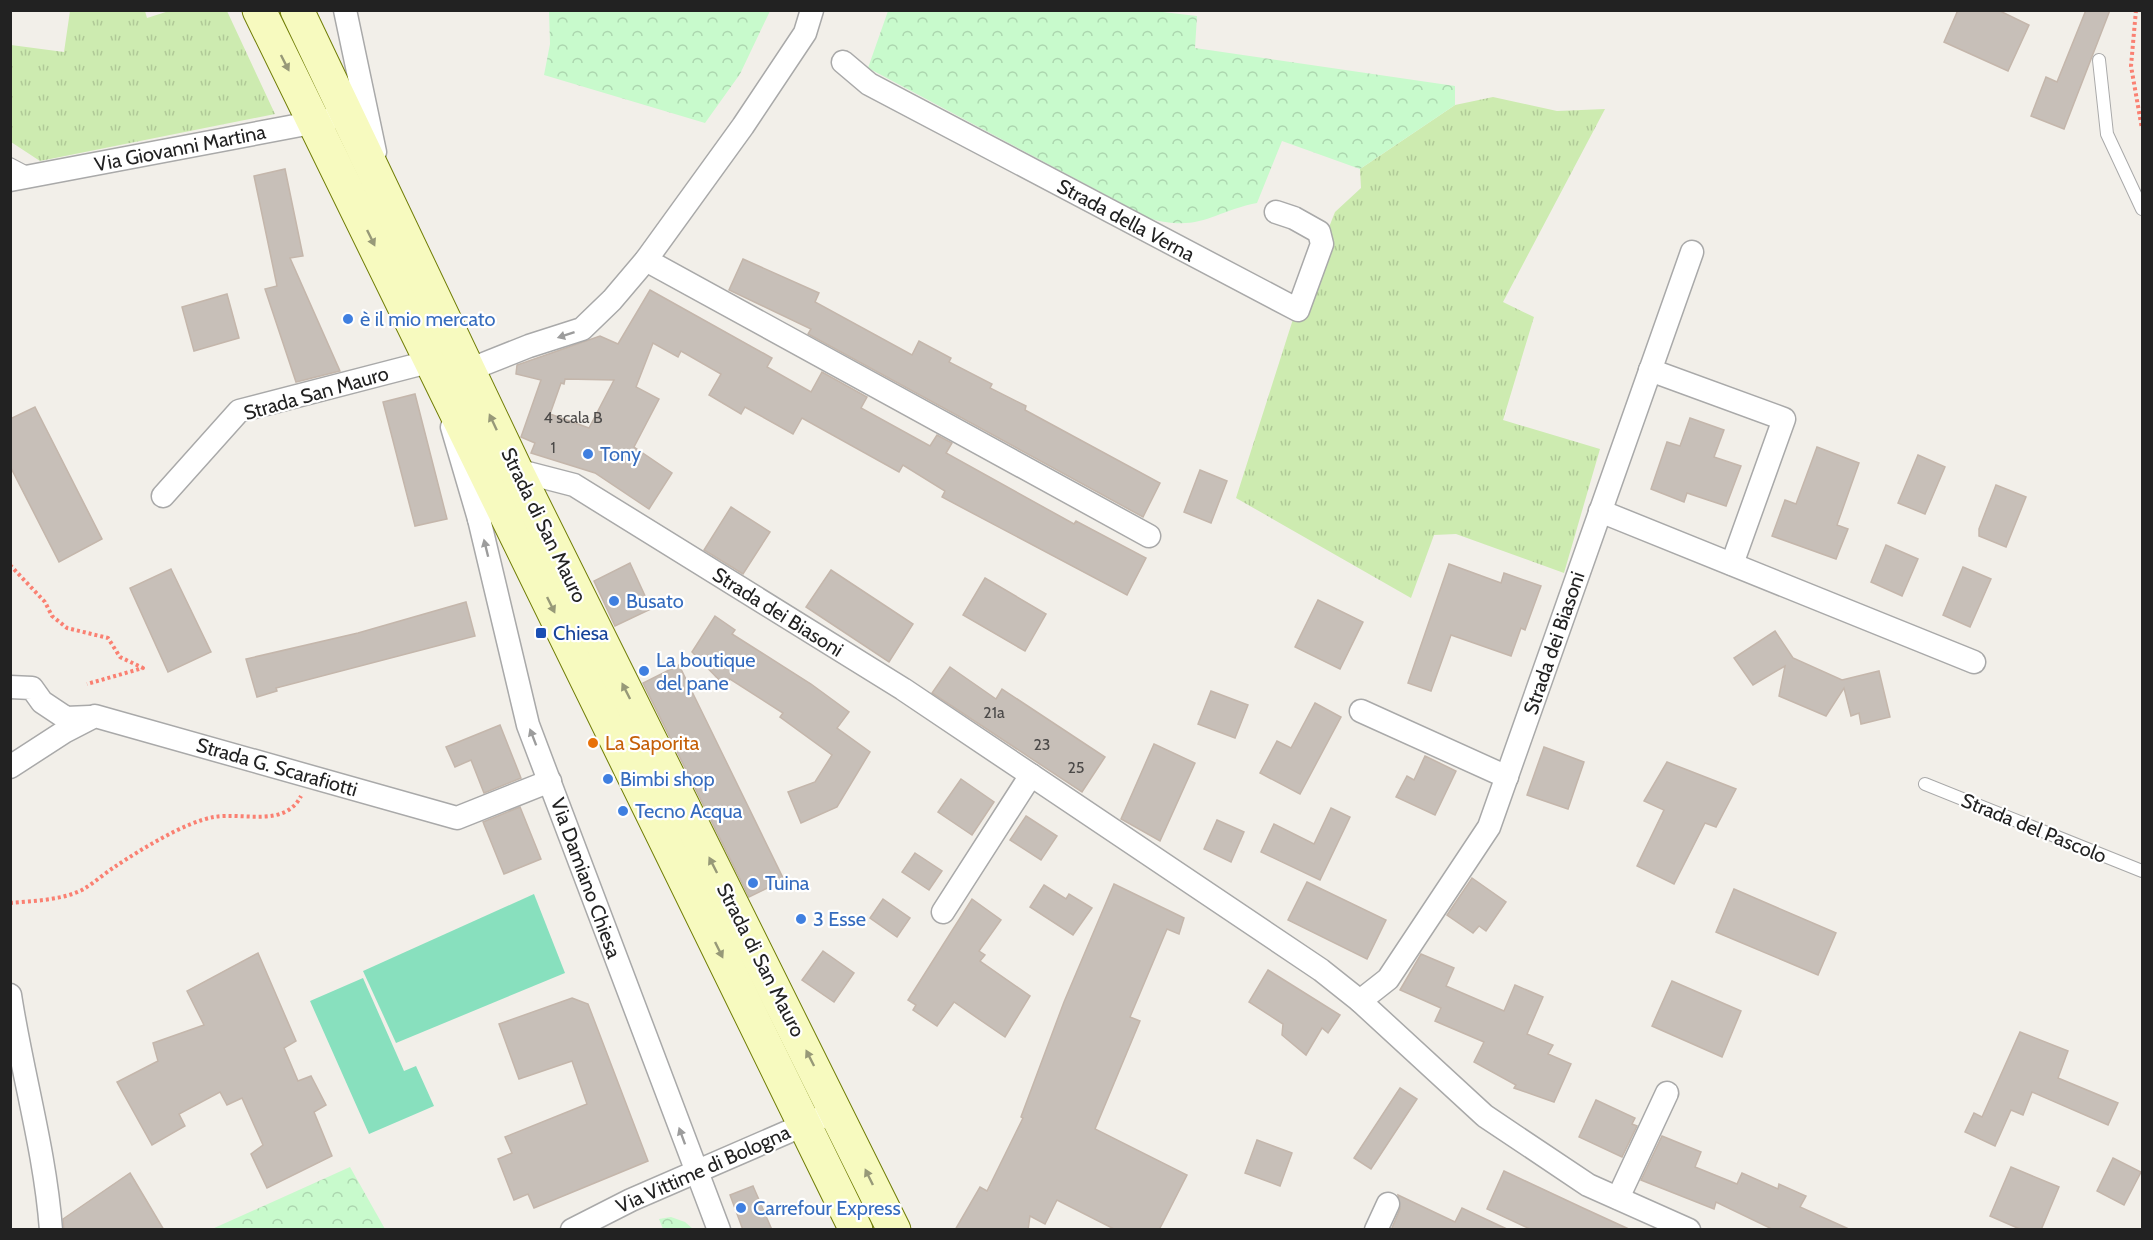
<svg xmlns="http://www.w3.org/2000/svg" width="2153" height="1240" font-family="Cabin,sans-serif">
  <defs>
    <pattern id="grass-tufts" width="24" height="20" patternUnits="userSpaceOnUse" patternTransform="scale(1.5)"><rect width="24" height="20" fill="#cdebb0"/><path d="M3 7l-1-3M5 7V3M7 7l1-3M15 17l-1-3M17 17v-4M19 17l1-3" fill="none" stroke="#b0c997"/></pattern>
    <pattern id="park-crowns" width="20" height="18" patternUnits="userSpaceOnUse" patternTransform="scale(1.5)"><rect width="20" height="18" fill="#c8facc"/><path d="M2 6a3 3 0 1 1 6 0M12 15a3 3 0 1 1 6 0" fill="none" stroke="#acd6af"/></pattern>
  </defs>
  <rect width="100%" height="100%" fill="#f2efe9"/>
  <g fill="url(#grass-tufts)">
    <path d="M70,11h75l2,7 22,-7h58l48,103 -235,47 -29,-19v-97l53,7z"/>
    <path d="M1493,97l64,14 48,-2 -102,193 31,15 -31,103 97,29 -36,124 -108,-39 -22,1 -23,63 -175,-100 58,-182 41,-104 26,-24 -1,-19 95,-64z"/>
  </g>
  <g fill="url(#park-crowns)">
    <path d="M549,11v-1l221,1 -30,63 -35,49 -161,-48 6,-31z"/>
    <path d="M888,11h266l43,5 -2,32 260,38v19l-95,64 -78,-28 -25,62c-45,9 -56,29 -106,16l-283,-151z"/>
    <path d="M350,1167l35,62h-173z"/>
    <path d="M671,1217l14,5 8,7h-30l-4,-10z"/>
  </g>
  <g fill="#88e0be">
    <path d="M534,894l31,79 -169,70 -33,-72z"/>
    <path d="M363,978l41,93 12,-5 18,40 -65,28 -59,-133z"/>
  </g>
  <g fill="#c7bfb8" stroke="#c4b6ab" stroke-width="1.5" fill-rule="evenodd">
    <path d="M1958,10h40l31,15 -21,46 -64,-29z"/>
    <path d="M2086,10h24l-46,119 -33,-13 15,-39 11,5z"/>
    <path d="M285,169l18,87 -13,2 50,113 -44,11 -31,-93 12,-3 -23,-110z"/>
    <path d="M743,259l76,34 -4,9 97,53 7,-14 32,17 -2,4 43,22 -2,4 36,18 -1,4 135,73 -17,34 -335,-183 3,-5 -82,-39z"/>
    <path d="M650,290l122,68 -5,9 44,25 11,-20 45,25 -6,11 69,38 7,-11 15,8 -6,10 128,71 2,-3 70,37 -19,37 -185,-98 3,-6 -42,-26 -4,7 -97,-54 -9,16 -48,-27 -4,7 -32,-19 12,-21 -40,-23 -3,6 -25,-14 -17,44 23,12 -25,48 38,26 -23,36 -54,-36 -64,-20 4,-10 -14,-6 20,-57 -25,-6 1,-9 83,-29 18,8zM565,379l49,1 -25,48 -39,-14 11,-31 3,1z"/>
    <path d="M227,294l12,44 -45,13 -12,-44z"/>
    <path d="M415,394l32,125 -32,7 -32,-124z"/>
    <path d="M35,407l67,132 -43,23 -49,-96v-47z"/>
    <path d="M1690,418l34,12 -10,27 27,9 -15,40 -39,-13 -3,9 -33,-13 16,-47 13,4z"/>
    <path d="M1817,447l42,16 -22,62 11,4 -12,30 -64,-23 13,-36 11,4z"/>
    <path d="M1918,455l27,12 -20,47 -27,-11z"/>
    <path d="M1200,470l27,11 -16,42 -27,-11z"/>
    <path d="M1996,485l30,12 -20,50 -27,-11v-7z"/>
    <path d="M731,507l39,25 -27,42 -39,-24z"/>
    <path d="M1886,545l32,14 -16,37 -31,-14z"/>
    <path d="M630,563l21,46 -36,17 -21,-45z"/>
    <path d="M1449,564l52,19 3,-10 37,13 -16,44 -4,-2 -10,28 -60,-21 -20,56 -23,-8z"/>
    <path d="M1963,567l28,12 -21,48 -27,-12z"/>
    <path d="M171,569l40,83 -43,20 -38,-84z"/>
    <path d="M831,570l82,54 -24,38 -83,-55z"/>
    <path d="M985,578l61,36 -21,37 -62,-36z"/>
    <path d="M1318,600l45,22 -23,47 -45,-22z"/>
    <path d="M466,602l9,34 -199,52 1,3 -20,6 -11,-38 112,-26z"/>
    <path d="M715,616l20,14 -3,4 79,50 38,28 -12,16 33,24 -33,55 -36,16 -13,-31 27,-10 17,-27 -52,-38 3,-4 -53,-34 -5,7 -33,-34z"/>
    <path d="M1775,631l18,27 49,22 37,-9 11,46 -29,7 -2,-11 -8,3 -7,-28 -18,28 -47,-20 6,-30 -32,19 -19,-27z"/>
    <path d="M679,665l105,215 -35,17 -106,-214z"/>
    <path d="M950,667l46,32 6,-10 103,68 -23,35 -150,-99z"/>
    <path d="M1211,691l37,14 -13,33 -37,-14z"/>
    <path d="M1315,703l26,14 -41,77 -40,-21 17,-32 14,7z"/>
    <path d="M500,725l21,53 -37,15 -13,-33 -16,7 -9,-20z"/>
    <path d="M1154,744l41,19 -35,78 -39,-22z"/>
    <path d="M1544,747l40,15 -16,47 -41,-14z"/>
    <path d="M1425,756l31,15 -21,44 -39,-18 11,-21 7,4z"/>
    <path d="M1667,762l69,27 -20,38 -11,-4 -31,61 -37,-18 27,-56 -20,-9z"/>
    <path d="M961,779l33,23 -22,33 -34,-23z"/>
    <path d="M520,807l21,52 -37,15 -21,-52z"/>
    <path d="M1331,808l19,9 -30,63 -59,-28 13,-28 40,20z"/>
    <path d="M1026,816l31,20 -16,24 -31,-20z"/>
    <path d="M1217,820l27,12 -13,30 -27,-13z"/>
    <path d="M915,853l27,18 -13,19 -27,-18z"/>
    <path d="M1472,878l34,24 -20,29 -7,-5 -6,7 -26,-18z"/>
    <path d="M1307,882l79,38 -19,39 -79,-39z"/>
    <path d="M1114,884l70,34 -5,16 -12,-5 -37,88 10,4 -45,108 92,46 -28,55h-43l-59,-30 -12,24 -15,-8 -2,14h-73l25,-43 7,4 36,-73 -2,-1 43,-115z"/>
    <path d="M1044,885l22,14 3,-5 23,14 -19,27 -43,-28z"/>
    <path d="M1734,889l102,44 -18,42 -102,-43z"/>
    <path d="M883,899l27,19 -13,19 -27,-19z"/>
    <path d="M972,899l29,21 -22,31 6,4 -5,6 50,35 -25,41 -51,-35 -17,24 -24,-16 3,-5 -8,-5z"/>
    <path d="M823,951l31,22 -20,29 -32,-22z"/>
    <path d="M258,953l38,88 -12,7 14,33 13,-5 15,29 -12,7 18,44 -65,32 -16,-34 12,-9 -21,-47 -15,7 -7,-13 -41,22 6,12 -33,19 -35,-63 41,-21 -5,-18 51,-18 -17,-34z"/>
    <path d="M1421,954l33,14 -8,18 58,25 11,-26 28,12 -16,37 26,11 -5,9 23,10 -17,38 -40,-14 2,-3 -42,-23 10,-20 -49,-21 6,-13 -41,-18z"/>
    <path d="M1268,970l72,45 -12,18 -6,-5 -16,27 -24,-20 1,-11 -34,-22z"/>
    <path d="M1672,981l69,30 -19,46 -70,-31z"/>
    <path d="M572,998l16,6 60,157 -114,47 -6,-14 -14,6 -16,-41 14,-6 -7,-16 82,-33 -15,-43 -53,18 -20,-55z"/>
    <path d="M2020,1032l48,19 -10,27 60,25 -10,22 -76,-33 -9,23 -12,-5 -16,36 -30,-14 9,-19 8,4z"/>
    <path d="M1400,1088l17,11 -46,70 -17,-11z"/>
    <path d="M1596,1100l39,18 -3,6 5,2 -15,31 -43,-20z"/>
    <path d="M1662,1136l39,16 -6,15 42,17 5,-11 36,16 1,-5 27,12 -6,11 51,23h-77l-58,-28 -2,7 -73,-29z"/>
    <path d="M1257,1140l35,13 -12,33 -35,-13z"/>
    <path d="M2113,1158l28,14 -17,33 -27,-14z"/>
    <path d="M2011,1167l48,20 -18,43h-19l-32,-14z"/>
    <path d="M1504,1171l79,37 48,22h-99l-45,-21z"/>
    <path d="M130,1173l34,57h-100l-1,-11z"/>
    <path d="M753,1186l19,44h-29l-13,-35z"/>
    <path d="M1398,1195l57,27 7,-14 47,22h-118l9,-21z"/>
  </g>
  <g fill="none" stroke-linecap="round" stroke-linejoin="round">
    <defs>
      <g id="lane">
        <path d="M2099,60l8,74 35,75"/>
        <path d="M10,164l21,11"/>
        <path d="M1925,784l217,87"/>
      </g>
      <g id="street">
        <path d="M345,10l30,142"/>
        <path d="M843,62l26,22 429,226 24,-66 -3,-12 -25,-14 -18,-6"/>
        <path d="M10,180l317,-60"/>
        <path d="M646,260l503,276"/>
        <path d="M1650,370l134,49 -52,145"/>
        <path d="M456,375l73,-29 53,-17 30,-29 34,-40 97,-134 62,-93 7,-23"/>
        <path d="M452,427l27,92"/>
        <path d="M163,496l76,-85 193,-50"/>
        <path d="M1600,511l374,151"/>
        <path d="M10,687l22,1 10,14 24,16 24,-1"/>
        <path d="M1361,711l146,66"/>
        <path d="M10,767l54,-35 31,-16 362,102 93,-37"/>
        <path d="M943,912l88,-137"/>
        <path d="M10,995c12,78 35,155 41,235"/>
        <path d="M1360,1001l28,-22 101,-152 203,-575"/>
        <path d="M1618,1198l49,-105"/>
        <path d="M572,1230l59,-30 205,-89"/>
        <path d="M719,1230l-191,-505 -49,-206 37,-49 58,15 329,204 418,281 39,31 125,115 103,69 101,45"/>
        <path d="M1376,1230l12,-26"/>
      </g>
      <g id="secondary">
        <path d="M259,10l597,1220"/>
        <path d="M297,10l219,460 378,760"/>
      </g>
    </defs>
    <use href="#lane" stroke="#a9a9a9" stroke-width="14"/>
    <use href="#street" stroke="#a9a9a9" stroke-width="25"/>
    <use href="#secondary" stroke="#707d05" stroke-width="35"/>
    <g stroke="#fa8072" stroke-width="4" stroke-dasharray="3 3" stroke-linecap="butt">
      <path d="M2136,10l-5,56 11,63"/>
      <path d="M10,565l35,37 7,14 15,12 41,10 12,19 23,11 -56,16"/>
      <path d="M10,903c23,-2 52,-3 72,-13 12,-7 23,-17 34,-24 24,-16 69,-44 98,-49 29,-5 71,11 87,-21"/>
    </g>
    <use href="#lane" stroke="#fff" stroke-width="12"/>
    <use href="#street" stroke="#fff" stroke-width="22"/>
    <use href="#secondary" stroke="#f7fabf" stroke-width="33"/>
  </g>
  <defs><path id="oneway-solid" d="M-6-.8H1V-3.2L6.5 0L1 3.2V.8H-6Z" transform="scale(1.5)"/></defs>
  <g fill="#979978">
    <use href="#oneway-solid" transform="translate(285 63) rotate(63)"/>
    <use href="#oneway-solid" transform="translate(371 238) rotate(64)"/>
    <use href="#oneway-solid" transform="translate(493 422) rotate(-115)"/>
    <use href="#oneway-solid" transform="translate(551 605) rotate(64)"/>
    <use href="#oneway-solid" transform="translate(626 691) rotate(-117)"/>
    <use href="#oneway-solid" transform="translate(713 865) rotate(-117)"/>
    <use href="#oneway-solid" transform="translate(719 950) rotate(64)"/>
    <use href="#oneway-solid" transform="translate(810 1058) rotate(-117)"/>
    <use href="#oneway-solid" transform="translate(869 1177) rotate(-116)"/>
  </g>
  <g fill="#9c9c9c">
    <use href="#oneway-solid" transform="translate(566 335) rotate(162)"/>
    <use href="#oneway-solid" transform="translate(486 548) rotate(-104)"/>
    <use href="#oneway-solid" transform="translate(533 737) rotate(-111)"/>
    <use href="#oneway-solid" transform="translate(682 1136) rotate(-110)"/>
  </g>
  <g fill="#3f7fe0" stroke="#fff" stroke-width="2">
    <circle cx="348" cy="319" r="6"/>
    <circle cx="588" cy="454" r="6"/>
    <circle cx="614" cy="601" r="6"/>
    <circle cx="644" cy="671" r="6"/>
    <circle cx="608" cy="779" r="6"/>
    <circle cx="623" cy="811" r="6"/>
    <circle cx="753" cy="883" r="6"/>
    <circle cx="801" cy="919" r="6"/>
    <circle cx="741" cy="1208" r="6"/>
  </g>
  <rect fill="#1a4fb4" stroke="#fff" stroke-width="2" x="535" y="627" width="12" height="12" rx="3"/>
  <circle fill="#e8710a" stroke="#fff" stroke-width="2" cx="593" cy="743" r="6"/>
  <g text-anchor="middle" stroke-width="4.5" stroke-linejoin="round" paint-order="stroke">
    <g font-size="16" fill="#4b4948">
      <text x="573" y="423">4 scala B</text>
      <text x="553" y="453">1</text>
      <text x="994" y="718">21a</text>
      <text x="1042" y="750">23</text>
      <text x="1076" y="773">25</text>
    </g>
    <g font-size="20" fill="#222" stroke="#fff">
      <text transform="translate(180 148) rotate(-11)" y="7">Via Giovanni Martina</text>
      <text transform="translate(1126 220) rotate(28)" y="7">Strada della Verna</text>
      <text transform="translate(316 393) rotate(-16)" y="7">Strada San Mauro</text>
      <text transform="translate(544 525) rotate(64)" y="7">Strada di San Mauro</text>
      <text transform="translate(778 612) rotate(32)" y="7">Strada dei Biasoni</text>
      <text transform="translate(1554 643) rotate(-71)" y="7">Strada dei Biasoni</text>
      <text transform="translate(277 767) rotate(16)" y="7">Strada G. Scarafiotti</text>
      <text transform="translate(2034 828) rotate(22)" y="7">Strada del Pascolo</text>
      <text transform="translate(586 878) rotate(70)" y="7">Via Damiano Chiesa</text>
      <text transform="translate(761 960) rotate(63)" y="7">Strada di San Mauro</text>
      <text transform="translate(703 1169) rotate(-24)" y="7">Via Vittime di Bologna</text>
    </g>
    <g font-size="20" fill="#366cbe" stroke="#fff" text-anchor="start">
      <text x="360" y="326">è il mio mercato</text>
      <text x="600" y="461">Tony</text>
      <text x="626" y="608">Busato</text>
      <text x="656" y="667">La boutique<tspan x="656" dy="23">del pane</tspan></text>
      <text x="620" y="786">Bimbi shop</text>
      <text x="635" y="818">Tecno Acqua</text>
      <text x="765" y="890">Tuina</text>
      <text x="813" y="926">3 Esse</text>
      <text x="753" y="1215">Carrefour Express</text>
    </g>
    <g font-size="20" fill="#164399" stroke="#fff" text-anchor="start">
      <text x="553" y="640">Chiesa</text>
    </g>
    <g font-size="20" fill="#c56008" stroke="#fff" text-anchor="start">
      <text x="605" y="750">La Saporita</text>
    </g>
  </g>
  <rect width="2153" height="1240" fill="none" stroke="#222222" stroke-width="24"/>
</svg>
